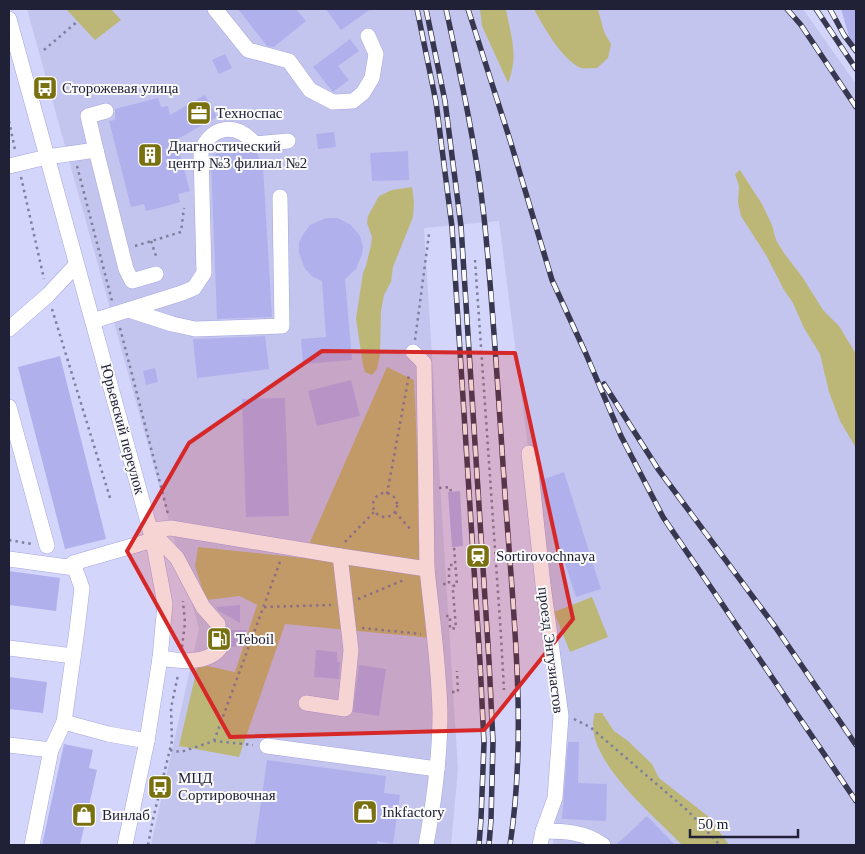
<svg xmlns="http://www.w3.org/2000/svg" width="865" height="854" font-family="Georgia,serif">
  <rect width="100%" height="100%" fill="#d4d5fb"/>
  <path fill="#c4c5ee" d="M27,9h776l53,75v761h-303l5,-44 5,-80 -64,-500 -75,7 34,541 -7,76h-300l48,-216z"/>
  <g fill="#bcb777">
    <path d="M66,9h45l10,11 -26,20z"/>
    <path d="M480,9h26c5,28 13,47 2,74l-26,-57z"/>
    <path d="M534,9h64l6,23 7,12 -3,14 -11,10c-5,0 -12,1 -16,0 -19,-8 -38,-42 -47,-59z"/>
    <path d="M740,170l22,34 10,21 4,15 8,13 19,25 20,32 16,16 17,28v94l-16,-27 -11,-29 -9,-38 -16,-26 -11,-25 -9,-13 -18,-35 -25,-39 -3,-14 1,-16 -4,-12z"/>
    <path d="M412,187l2,15 -1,15 -20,50 -2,15 -7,13 -3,16 -1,44 -3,14 -5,6 -7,-3 -2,-7 -7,-46 7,-46 3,-7 5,-21 1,-8 -5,-14 1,-7 11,-20 13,-6z"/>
    <path d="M387,367l27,13 8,175 9,83 -146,-14 -46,133 -60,-11 19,-82 37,8 22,-67 -17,-9 -34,4 -11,-34 3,-19 105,11z"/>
    <path d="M592,597l16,40 -38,15 -16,-40z"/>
    <path d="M595,713h7l12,18 14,10 24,23 7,14 50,39 20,28h-47c-26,-28 -102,-88 -87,-132z"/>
  </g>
  <g fill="#b0b0ed">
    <path d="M238,9h58l10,12 -32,26 -7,-1z"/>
    <path d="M326,9h45l-30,21z"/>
    <path d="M841,9h15v40l-3,1z"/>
    <path d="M350,39l9,12 -21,15 11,14 -16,12 -20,-25z"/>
    <path d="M225,54l7,14 -13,6 -7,-14z"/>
    <path d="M205,95l12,22 -41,23 14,51 -12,3 2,8 -17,5 -17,4 -2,-7 -13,3 -22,-86 6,-1v-11l43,-11 3,9 7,-1 2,9z"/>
    <path d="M334,132l2,15 -18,2 -2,-15z"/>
    <path d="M239,143l13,10h5l6,13 9,151 -55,2 -6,-156 4,-8 6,-7 9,-4z"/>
    <path d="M408,151l1,29 -37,1 -2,-28z"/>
    <path d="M326,218h12l13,7 9,11 3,11 -1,7 -6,15 -11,10 7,81 -49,4 -2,-25 25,-2 -4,-56 -9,-4 -8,-8 -6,-16v-11l3,-6 8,-11z"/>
    <path d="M265,336l4,33 -72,9 -4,-39z"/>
    <path d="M60,356l46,183 -41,10 -47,-182z"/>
    <path d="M155,368l3,14 -12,3 -3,-14z"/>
    <path d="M351,380l9,36 -43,10 -9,-35z"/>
    <path d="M285,398l4,118 -43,1 -4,-118z"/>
    <path d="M564,472l37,117 -25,8 -33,-101 -2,-16z"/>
    <path d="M460,491l3,55 -11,1 -4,-55z"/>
    <path d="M9,571l51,7 -4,33 -47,-6z"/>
    <path d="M240,605v18l-21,-12 -3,-4z"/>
    <path d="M227,630h19l1,16 -18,1 -3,-6 -6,-2 6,-4z"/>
    <path d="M316,650l21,2v10h3l-1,17 -25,-2z"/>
    <path d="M359,665l27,4 -7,47 -26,-4z"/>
    <path d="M9,677l38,5 -4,31 -34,-4z"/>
    <path d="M568,742h11l-1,41 29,1 -1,37 -44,-2z"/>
    <path d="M64,744l29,6 -4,18 8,2 -17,75h-38z"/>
    <path d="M267,760l119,16 -2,17 16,2 -7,49 -16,-3v4h-122z"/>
    <path d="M647,816l28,29h-60l11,-9z"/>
  </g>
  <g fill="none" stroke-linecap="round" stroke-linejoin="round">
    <defs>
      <g id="minor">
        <path d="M215,9l33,41 41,11 21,29 23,12 20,-1 10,-8 9,-15 4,-24 -8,-18"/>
        <path d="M9,19l144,521 12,64 -5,54 -13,83 -22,104"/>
        <path d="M96,150l30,119 6,12 24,-7"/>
        <path d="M9,166l38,-9 49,-7 -8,-34 18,-5"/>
        <path d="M129,310l43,14 23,5 87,-3 -2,-129"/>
        <path d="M93,321l89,-28 12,-5 10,-15 -3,-121c10,-27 35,-30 54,-8l33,-3"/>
        <path d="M9,329l39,-34 28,-30"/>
        <path d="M413,352l11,11 3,206"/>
        <path d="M9,407l38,139"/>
        <path d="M529,453l14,132 18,131 -6,82 -12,33 -3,14"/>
        <path d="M150,530l21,-2 169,28 87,13c5,48 12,96 13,144 0,44 -6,89 -14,132"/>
        <path d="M151,531l26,27 26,49 15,17v6"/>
        <path d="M9,559l66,9"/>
        <path d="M9,648l64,8"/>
        <path d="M160,658c19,3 47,7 60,-10"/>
        <path d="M306,703l39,6 6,-59 -11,-94"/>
        <path d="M64,722l44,12 39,7"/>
        <path d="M9,745l42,5"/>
        <path d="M267,746l170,23"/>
        <path d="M543,831c21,0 42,1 60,14"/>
        <path d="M32,845l19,-95 13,-28 13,-92 5,-42 -9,-25 80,-23"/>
      </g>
    </defs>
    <use href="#minor" stroke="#a5a5e1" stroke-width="16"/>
    <g stroke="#7e7f9e" stroke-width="2.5" stroke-dasharray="2.5 4" stroke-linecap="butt">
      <path d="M44,50l34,-29"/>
      <path d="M9,121l6,29"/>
      <path d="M77,166l35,135"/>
      <path d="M21,177l23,102"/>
      <path d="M151,241l6,18"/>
      <path d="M135,246l46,-14 3,-24"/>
      <path d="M475,260l26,376 3,54"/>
      <path d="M52,309l59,192"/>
      <path d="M120,328l48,186"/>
      <path d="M415,340l14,-106"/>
      <path d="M439,488l11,-1 1,5"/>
      <circle cx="385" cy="505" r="12"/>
      <path d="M387,494l22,-119"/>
      <path d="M395,512l17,19"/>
      <path d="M9,540l23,4"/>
      <path d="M345,542l30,-31"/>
      <path d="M443,584h6v-19h6"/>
      <path d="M358,599l46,-19"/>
      <path d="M264,607l67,-2"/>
      <path d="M446,616h4v13l6,-1 -3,-37v-5l4,-1 -3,-38"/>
      <path d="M362,628l59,6"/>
      <path d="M182,647l3,-24 -2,-22"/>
      <path d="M452,692h6l-1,-21"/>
      <path d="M574,719l16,8 98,84 32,34"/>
      <path d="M214,741l67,-182"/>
      <path d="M170,750l11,2 33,-11 39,4"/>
      <path d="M148,845l5,-26 19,-78 -1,-33 7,-33"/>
    </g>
    <use href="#minor" stroke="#fff" stroke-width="15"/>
    <defs>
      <g id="rail">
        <path d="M417,9l19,93 16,125 28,435 4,81 -3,76 -2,26"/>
        <path d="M426,9l19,92 16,125 28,435 4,81 -2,78 -2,25"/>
        <path d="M446,9c15,69 30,137 38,208 10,96 15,194 22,291 8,112 21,226 4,337"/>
        <path d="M468,9l42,131 42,140 34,74 35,82 42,81 193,284"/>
        <path d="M787,9l14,16 55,82"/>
        <path d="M816,9l40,60"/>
        <path d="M830,9l14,26 12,16"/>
        <path d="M604,384l54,85 118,159 80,117"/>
      </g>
    </defs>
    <use href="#rail" stroke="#373750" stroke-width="5.5"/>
    <use href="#rail" stroke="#fafafa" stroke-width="4" stroke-dasharray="11" stroke-linecap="butt"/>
  </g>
  <path fill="#d62828" fill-opacity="0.2" stroke="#d62828" stroke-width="4" stroke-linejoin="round" d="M322,351l193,2 58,266 -89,111 -254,7 -103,-186 62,-108z"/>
  <defs>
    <symbol id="bus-square" viewBox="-11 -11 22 22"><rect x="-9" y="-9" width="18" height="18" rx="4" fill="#797010" stroke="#fafafa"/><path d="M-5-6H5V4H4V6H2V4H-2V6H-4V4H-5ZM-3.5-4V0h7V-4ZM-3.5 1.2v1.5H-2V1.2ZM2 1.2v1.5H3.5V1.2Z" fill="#fff"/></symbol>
    <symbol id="office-square" viewBox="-11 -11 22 22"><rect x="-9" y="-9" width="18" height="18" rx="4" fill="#797010" stroke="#fafafa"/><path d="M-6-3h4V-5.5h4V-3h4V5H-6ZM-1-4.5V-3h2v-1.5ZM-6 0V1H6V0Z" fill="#fff"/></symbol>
    <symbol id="building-square" viewBox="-11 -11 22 22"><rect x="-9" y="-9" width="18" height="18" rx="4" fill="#797010" stroke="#fafafa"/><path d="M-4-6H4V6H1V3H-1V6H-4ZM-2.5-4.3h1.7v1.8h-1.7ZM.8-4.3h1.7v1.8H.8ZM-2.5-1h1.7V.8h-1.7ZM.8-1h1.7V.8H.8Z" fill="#fff"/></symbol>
    <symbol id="station-square" viewBox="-11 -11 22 22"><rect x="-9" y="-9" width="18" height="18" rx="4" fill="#797010" stroke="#fafafa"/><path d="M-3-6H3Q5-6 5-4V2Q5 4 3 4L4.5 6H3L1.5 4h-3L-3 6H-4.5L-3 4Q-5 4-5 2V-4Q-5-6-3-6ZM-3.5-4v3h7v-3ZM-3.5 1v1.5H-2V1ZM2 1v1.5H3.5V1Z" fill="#fff"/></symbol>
    <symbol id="fuel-square" viewBox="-11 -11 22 22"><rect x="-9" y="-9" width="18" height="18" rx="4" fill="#797010" stroke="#fafafa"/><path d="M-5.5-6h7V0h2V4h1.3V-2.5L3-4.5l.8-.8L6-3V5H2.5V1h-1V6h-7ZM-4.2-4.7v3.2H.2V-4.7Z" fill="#fff"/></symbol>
    <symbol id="shop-square" viewBox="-11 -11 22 22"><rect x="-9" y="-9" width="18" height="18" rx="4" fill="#797010" stroke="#fafafa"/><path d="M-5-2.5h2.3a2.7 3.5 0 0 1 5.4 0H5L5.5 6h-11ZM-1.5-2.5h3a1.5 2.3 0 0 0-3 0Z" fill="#fff"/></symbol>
  </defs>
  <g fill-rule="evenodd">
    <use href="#bus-square" x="31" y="74" width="28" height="28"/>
    <use href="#office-square" x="185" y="99" width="28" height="28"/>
    <use href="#building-square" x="136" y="141" width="28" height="28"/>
    <use href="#station-square" x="464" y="542" width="28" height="28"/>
    <use href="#fuel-square" x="205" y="625" width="28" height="28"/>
    <use href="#bus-square" x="146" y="773" width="28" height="28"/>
    <use href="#shop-square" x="351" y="798" width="28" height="28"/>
    <use href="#shop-square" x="70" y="801" width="28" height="28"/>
  </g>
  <g text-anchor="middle" stroke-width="4" stroke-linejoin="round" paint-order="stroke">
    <g font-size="15" fill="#202037" stroke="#fafafa" text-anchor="start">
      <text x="62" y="93">Сторожевая улица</text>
      <text x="216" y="118">Техноспас</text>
      <text x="168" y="151">Диагностический<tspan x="168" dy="17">центр №3 филиал №2</tspan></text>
      <text x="496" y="561">Sortirovochnaya</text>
      <text x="236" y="644">Teboil</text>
      <text x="178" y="783">МЦД<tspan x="178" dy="17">Сортировочная</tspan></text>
      <text x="382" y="817">Inkfactory</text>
      <text x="102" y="820">Винлаб</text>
    </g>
    <g font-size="15" fill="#202037" stroke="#fafafa">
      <text transform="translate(123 429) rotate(75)" y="5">Юрьевский переулок</text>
      <text transform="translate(551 650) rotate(83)" y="5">проезд Энтузиастов</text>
    </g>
  </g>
  <rect width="865" height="854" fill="none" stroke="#202037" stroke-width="20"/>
  <path d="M690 829v8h108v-8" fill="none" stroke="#202037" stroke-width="2.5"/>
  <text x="698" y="829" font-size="15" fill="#202037" stroke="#fafafa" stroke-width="4" paint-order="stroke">50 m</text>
</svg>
